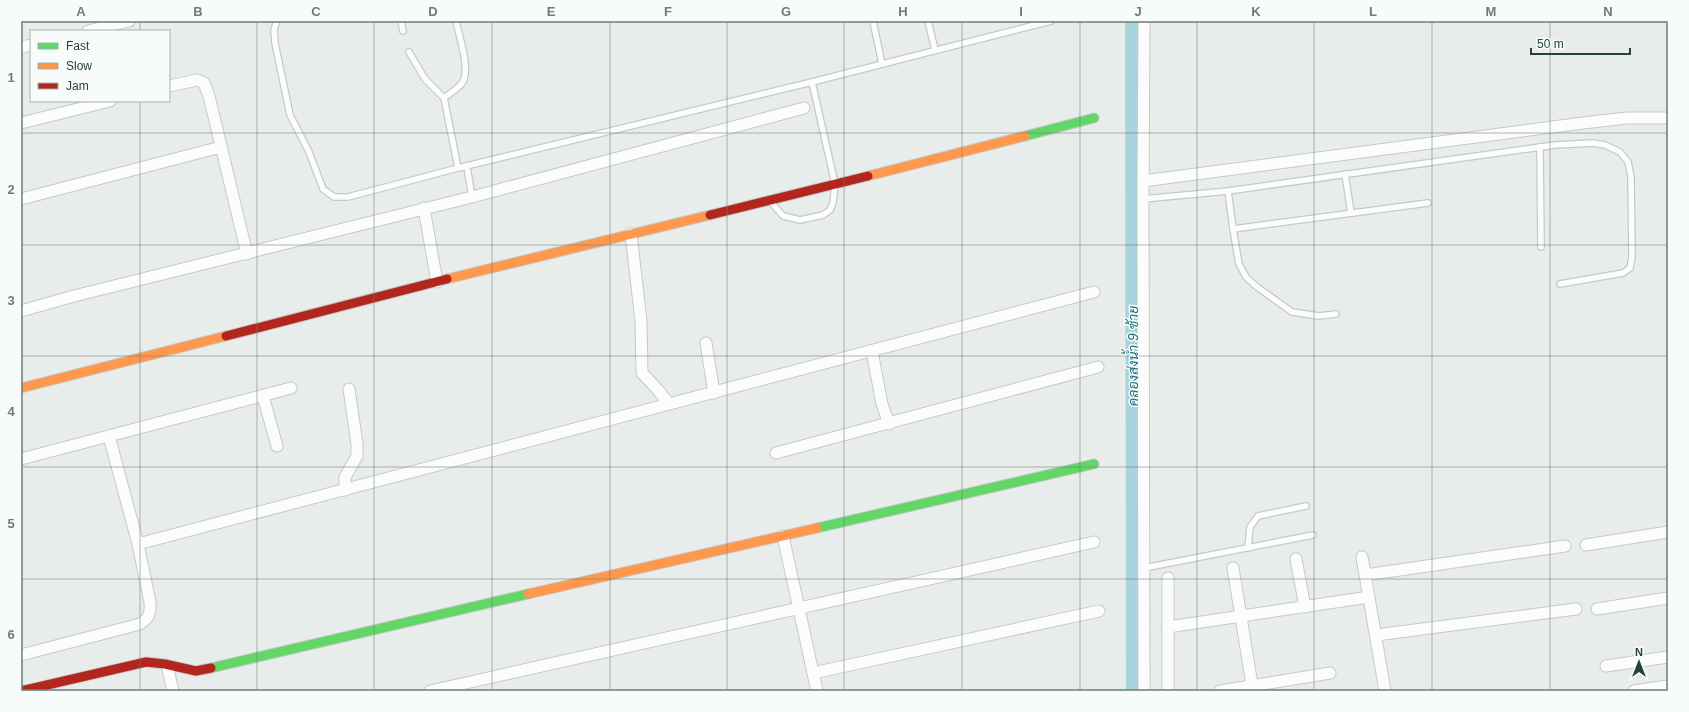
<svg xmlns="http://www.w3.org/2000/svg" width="1689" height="712" font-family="Arial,Sarabun,sans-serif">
  <rect width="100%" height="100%" fill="#e8edeb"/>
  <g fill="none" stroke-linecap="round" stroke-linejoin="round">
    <path stroke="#a9d4db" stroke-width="14" d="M1132,21l1,670"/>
    <defs>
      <g id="lane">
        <path d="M277,21l-3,9 1,13 15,72 19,37 14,37 11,8h14l110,-29"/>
        <path d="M401,21l2,10"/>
        <path d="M873,21l9,43"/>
        <path d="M928,21l7,29"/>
        <path d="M409,52l16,27 19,19 14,70 354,-86 239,-61"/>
        <path d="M444,98c6,-5 18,-11 20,-19 5,-14 -5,-43 -8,-58"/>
        <path d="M1540,147l1,100"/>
        <path d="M467,167l5,30"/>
        <path d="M1345,174l6,39"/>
        <path d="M1228,191l5,38 6,35 7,13 11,10 35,25 27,4 17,-2"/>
        <path d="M1143,199l85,-8 327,-46 38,-2 12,2 15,7 8,10 3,15 1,80 -2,11 -7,5 -63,11"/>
        <path d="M770,201l13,15 17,4 23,-5 7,-5 3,-7 2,-19 -23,-102"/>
        <path d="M1233,229l195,-26"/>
        <path d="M1248,548l2,-21 8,-11 48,-10"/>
        <path d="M1144,568l169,-33"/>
      </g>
      <g id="street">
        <path d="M1144,21l-1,178 1,492"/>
        <path d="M88,31l41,-10"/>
        <path d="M21,47l10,-2"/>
        <path d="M169,86l28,-6 7,3 5,13 38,158"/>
        <path d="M21,123l89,-22"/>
        <path d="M1143,181l440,-58 44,-5h41"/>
        <path d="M21,199l200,-52"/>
        <path d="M424,208l13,74"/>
        <path d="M631,234l10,87 1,52 16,17 11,14"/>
        <path d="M21,311l53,-15 398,-99 332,-89"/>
        <path d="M706,343l8,50"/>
        <path d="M872,351l10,53 7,20"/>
        <path d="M263,396l14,50"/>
        <path d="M776,453l322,-86"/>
        <path d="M21,459l270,-71"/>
        <path d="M345,490v-13l12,-21v-12l-8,-55"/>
        <path d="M783,536l34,155"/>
        <path d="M138,544l956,-252"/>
        <path d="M1586,545l82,-13"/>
        <path d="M1362,557l23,134"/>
        <path d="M1296,559l9,48"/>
        <path d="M1233,568l20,123"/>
        <path d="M1365,575l200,-29"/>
        <path d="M1168,578v113"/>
        <path d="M1597,609l71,-11"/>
        <path d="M1168,627l201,-30"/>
        <path d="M1376,635l200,-26"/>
        <path d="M21,655l119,-31c9,-6 11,-11 10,-22l-12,-58 -29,-108"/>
        <path d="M167,665l6,26"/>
        <path d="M1606,666l62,-9"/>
        <path d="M813,673l286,-62"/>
        <path d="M430,691l664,-149"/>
        <path d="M1220,691l110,-18"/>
        <path d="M1634,691l34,-5"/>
      </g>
      <g id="fast">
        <path d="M1025,136l69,-18"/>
        <path d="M817,528l277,-64"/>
        <path d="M211,668l317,-74"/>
      </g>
      <g id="slow">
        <path d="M868,176l157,-40"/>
        <path d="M447,279l263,-64"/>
        <path d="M21,388l205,-52"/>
        <path d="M528,594l289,-66"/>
      </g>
      <g id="jam">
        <path d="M710,215l158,-39"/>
        <path d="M226,336l221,-57"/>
        <path d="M21,691l125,-29 19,2 31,7 15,-3"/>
      </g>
    </defs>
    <use href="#lane" stroke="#c5cac8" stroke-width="8"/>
    <use href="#street" stroke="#c5cac8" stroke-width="13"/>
    <use href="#fast" stroke="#c3cbc8" stroke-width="11"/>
    <use href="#slow" stroke="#c3cbc8" stroke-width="11"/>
    <use href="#jam" stroke="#c3cbc8" stroke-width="11"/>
    <use href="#lane" stroke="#fcfcfc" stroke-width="5.5"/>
    <use href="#street" stroke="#fcfcfc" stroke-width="11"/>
    <use href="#fast" stroke="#63d668" stroke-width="9"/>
    <use href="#slow" stroke="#ff974d" stroke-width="9"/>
    <use href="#jam" stroke="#b3261e" stroke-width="9"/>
  </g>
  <path fill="none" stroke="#697e78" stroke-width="1" stroke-opacity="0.55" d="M140,21v10M257,21v670M374,21v670M492,21v670M610,21v670M727,21v670M844,21v670M962,21v670M1080,21v670M1197,21v670M1314,21v670M1432,21v670M1550,21v670M140,101v590M21,133h1647M21,245h1647M21,356h1647M21,467h1647M21,579h1647"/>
  <g text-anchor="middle" stroke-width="3" stroke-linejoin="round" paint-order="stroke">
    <g font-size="14" font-style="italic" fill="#1c6f80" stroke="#f7fbf9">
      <text transform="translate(1133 356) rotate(-90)" y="5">คลองส่งน้ำ 9 ซ้าย</text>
    </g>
  </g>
  <rect width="1689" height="712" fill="none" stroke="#f7fbf9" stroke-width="44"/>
  <rect x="30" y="30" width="140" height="72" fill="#f7fbf9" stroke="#a3b1ad"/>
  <rect x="38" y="43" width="20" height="6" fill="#63d668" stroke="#a3b1ad"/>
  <text x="66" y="50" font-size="12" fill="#24423a">Fast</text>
  <rect x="38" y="63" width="20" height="6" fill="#ff974d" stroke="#a3b1ad"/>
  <text x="66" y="70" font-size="12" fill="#24423a">Slow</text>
  <rect x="38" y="83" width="20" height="6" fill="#b3261e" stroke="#a3b1ad"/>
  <text x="66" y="90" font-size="12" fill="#24423a">Jam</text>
  <g transform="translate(1639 662)" stroke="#f7fbf9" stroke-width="3" paint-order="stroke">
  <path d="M0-3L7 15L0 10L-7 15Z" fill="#24423a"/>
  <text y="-6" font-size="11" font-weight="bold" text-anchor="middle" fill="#24423a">N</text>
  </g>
  <path d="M1531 48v6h99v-6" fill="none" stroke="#24423a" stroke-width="2"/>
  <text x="1537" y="48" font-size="12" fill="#24423a" stroke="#f7fbf9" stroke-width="3" paint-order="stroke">50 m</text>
  <rect x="22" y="22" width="1645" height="668" fill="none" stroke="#697e78" stroke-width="1.5"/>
  <g font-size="13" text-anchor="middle" font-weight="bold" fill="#697e78">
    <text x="81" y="16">A</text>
    <text x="198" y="16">B</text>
    <text x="316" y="16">C</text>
    <text x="433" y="16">D</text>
    <text x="551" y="16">E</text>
    <text x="668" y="16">F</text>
    <text x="786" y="16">G</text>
    <text x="903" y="16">H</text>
    <text x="1021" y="16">I</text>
    <text x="1138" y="16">J</text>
    <text x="1256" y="16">K</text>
    <text x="1373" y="16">L</text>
    <text x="1491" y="16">M</text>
    <text x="1608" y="16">N</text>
    <text x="11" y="82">1</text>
    <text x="11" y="194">2</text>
    <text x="11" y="305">3</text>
    <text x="11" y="416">4</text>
    <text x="11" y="528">5</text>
    <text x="11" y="639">6</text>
  </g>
</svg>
